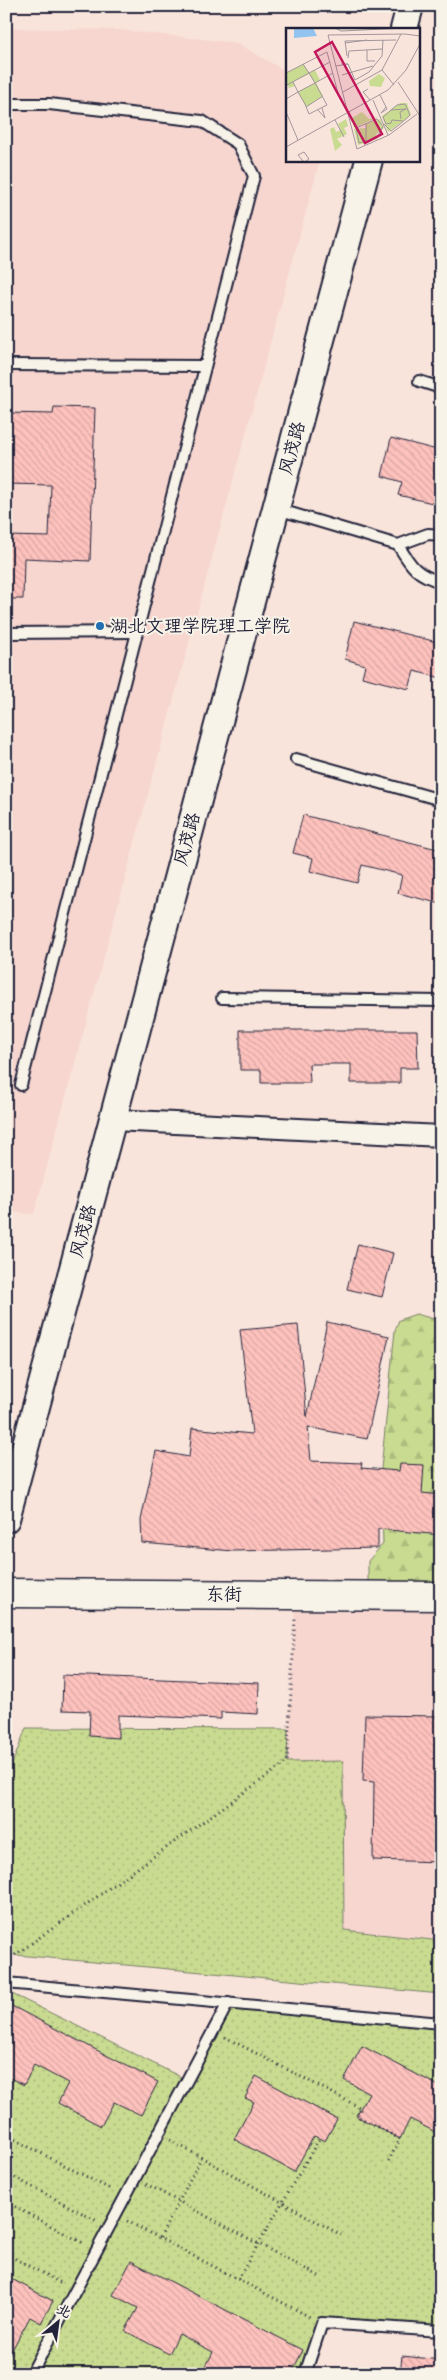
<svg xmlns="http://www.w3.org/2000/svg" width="447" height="2380" font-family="Dekko,'LXGW WenKai TC',sans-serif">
  <defs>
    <pattern id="grass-dots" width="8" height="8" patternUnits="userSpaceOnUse" patternTransform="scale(1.25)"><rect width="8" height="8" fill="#c9db90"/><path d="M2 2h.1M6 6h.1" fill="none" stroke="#acbc7d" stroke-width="1.8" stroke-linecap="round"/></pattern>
    <pattern id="forest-firs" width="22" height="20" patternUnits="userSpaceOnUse" patternTransform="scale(1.25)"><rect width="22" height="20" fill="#c9db90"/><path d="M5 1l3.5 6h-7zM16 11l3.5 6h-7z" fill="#acbc7d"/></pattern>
    <pattern id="building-back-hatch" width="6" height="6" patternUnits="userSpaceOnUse" patternTransform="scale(1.25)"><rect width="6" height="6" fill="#fec2bd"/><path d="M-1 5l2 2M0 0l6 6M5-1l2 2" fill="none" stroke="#d9a6a3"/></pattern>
  </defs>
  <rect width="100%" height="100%" fill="#f9e4db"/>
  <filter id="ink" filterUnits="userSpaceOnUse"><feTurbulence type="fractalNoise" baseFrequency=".02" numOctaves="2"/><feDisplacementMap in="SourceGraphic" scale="10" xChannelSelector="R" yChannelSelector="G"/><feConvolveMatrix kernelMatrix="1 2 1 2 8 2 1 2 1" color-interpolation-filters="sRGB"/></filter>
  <g filter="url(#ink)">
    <g fill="#f6d6cf">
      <path d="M6,28l113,2 118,13 50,29v88h33l-286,1054 -28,-2z"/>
      <path d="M296,1595l145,1v345l-97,-11 -1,-168h-56z"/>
    </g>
    <g fill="url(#grass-dots)" stroke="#767e66">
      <path d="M26,1728l262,1 -1,33 56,-1 1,169 97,11v53l-435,-40v-174z"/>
      <path d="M6,1991l181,89 41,-77 213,20v308l-119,-8 -17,51h-299z"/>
    </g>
    <path fill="url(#forest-firs)" stroke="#767e66" d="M416,1314l25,7v266l-56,-1 -17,-6v-19l15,-17 -2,-75 14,-139 4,-10z"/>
    <g fill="url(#building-back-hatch)" stroke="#22223b">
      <path d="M54,407l41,1 -5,153 -66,-3 -1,41h-17v-63l43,1 2,-52 -45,-1v-71l47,1z"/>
      <path d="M391,438l50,13v54l-43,-10 4,-13 -20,-6z"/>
      <path d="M354,621l87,22v35l-27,-7 -5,18 -47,-12 3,-12 -20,-6z"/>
      <path d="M303,815l138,35v54l-43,-11 4,-18 -40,-10 -5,18 -47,-12 3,-13 -20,-5z"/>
      <path d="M240,1030h177l1,38h-18v15h-49v-19h-42l1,19h-49v-13h-21z"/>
      <path d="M358,1244l35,9 -11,44 -35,-8z"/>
      <path d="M327,1322l62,14 -22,103 -59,-12 3,34 51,2 -1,5 38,3 1,-7 24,1 -2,28 19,2v40l-63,-6v19l-145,3 -91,-8 -1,-23 15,-69 33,6 3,-29 60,6 -12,-104 58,-5 9,92z"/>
      <path d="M63,1675l196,8 -1,31 -37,-2v7l-103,-4v23l-29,-2 1,-25 -28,-1z"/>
      <path d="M365,1715l76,1 -1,146 -67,-2 1,-78 -11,-1z"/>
      <path d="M6,2003l152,79 -17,33 -27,-13 -13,24 -43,-23 10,-20 -34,-18 -10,20 -18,-9z"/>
      <path d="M362,2046l79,41v48l-31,-16 -10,20 -44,-23 13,-23 -25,-13z"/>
      <path d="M256,2076l81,43 -12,22 -11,-5 -20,36 -60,-33 20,-37 -9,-4z"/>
      <path d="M131,2261l172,89 -12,24h-89l11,-22 -34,-18 -10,20 -44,-23 13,-23 -25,-13z"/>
      <path d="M6,2276l47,25 -12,22 -11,-6 -24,44z"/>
      <path d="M402,2356l39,4v14h-41z"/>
    </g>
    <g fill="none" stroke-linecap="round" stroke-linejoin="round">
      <defs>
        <g id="service">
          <path d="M6,104h43l153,17 36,23 16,32 -233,909"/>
          <path d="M6,365l199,1"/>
          <path d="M419,381l22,7"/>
          <path d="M277,509l121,36 30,-11 13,1"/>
          <path d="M398,545c13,21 18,30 43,37"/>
          <path d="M6,633l131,-1"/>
          <path d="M296,759l145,41"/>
          <path d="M222,998l219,3"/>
          <path d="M6,1983l435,40"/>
          <path d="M31,2374l197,-371"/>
          <path d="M305,2374l17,-51 119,8"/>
        </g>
        <path id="minor" d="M113,1120l328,16"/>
        <g id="tertiary">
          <path d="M404,29l6,-23"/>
          <path d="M6,1519l363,-1359"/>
        </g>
        <path id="primary" d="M6,1593l435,3"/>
      </defs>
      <use href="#service" stroke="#22223b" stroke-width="14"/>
      <use href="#minor" stroke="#22223b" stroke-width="24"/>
      <use href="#tertiary" stroke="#22223b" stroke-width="30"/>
      <use href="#primary" stroke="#22223b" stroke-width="31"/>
      <g stroke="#22223b" stroke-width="3" stroke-dasharray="1 4" stroke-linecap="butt">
        <path d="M15,1955l272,-193 8,-144"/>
        <path d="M225,2037l136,71 -4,8 43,23 -12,23"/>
        <path d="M6,2135l106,55"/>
        <path d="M170,2140l171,95"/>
        <path d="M6,2173l91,48"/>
        <path d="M146,2184l173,92"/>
        <path d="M6,2202l79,42"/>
        <path d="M127,2221l183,96"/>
        <path d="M160,2238l41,-80"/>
        <path d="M6,2254l57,30"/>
        <path d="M238,2279l81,-140"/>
      </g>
      <use href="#service" stroke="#f7f3e8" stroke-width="10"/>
      <use href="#minor" stroke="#f7f3e8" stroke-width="20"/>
      <use href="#tertiary" stroke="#f7f3e8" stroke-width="26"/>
      <use href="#primary" stroke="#f7f3e8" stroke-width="28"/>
    </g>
  </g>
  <circle fill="#1f6fb2" stroke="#f7f3e8" stroke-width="2" cx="100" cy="626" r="5"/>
  <g text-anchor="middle" stroke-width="4" stroke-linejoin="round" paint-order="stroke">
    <g font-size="18" fill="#22223b" stroke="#f7f3e8">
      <text transform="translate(292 448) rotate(-75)" y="6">风茂路</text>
      <text transform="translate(187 839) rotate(-75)" y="6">风茂路</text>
      <text transform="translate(83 1231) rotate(-75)" y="6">风茂路</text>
      <text x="224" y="1600">东街</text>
    </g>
    <g font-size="18" fill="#22223b" stroke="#f7f3e8" text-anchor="start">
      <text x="110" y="632">湖北文理学院理工学院</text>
    </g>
  </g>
  <g transform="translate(286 28)">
    <rect width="134" height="134" fill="#f9e4db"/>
    <path d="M17,36l6,9 6,-3 5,10 -4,3 7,13 -17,11 -8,-15 17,-9 -6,-9 -16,8 2,4 -6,2 -3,-6v-9zM114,75h7l4,12 -23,17 -6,-16zM76,84l7,7 10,-2 -25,11 -2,-10zM60,91l2,7 -4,2 3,6 -10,5 5,6 -7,6 -5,-22 4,-2 2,5 5,-2 -3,-6zM94,91l4,9 -8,6 1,5 -19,6 -4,-16 12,-1v-4z" fill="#c9db90"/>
    <path d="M93,46l6,4 -4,9 -11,-1 -1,-5z" fill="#c9db90"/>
    <path d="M8,0h19l4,8 -23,2z" fill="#92c4ef"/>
    <path fill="none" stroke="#a3969b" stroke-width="1" d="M49,0l6,3 64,-3M59,15l22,-3M81,22v11h8M61,28l-2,-15 51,-1M62,30l1,-7 33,-2M44,34l-21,11 6,10 18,-10M62,36l7,16 14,-8 13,-16 1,-16M50,38l12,-2h-7M96,42l12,15M0,45l41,-21 11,41M56,47l31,-9M112,54l22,34M1,57l22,-12 -6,-9M82,61l-5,3 7,8M57,64l39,-22 19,-36M94,67l7,14 -6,4 5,-6M0,71l12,-7 17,-9 12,22 -18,9 -4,-10 -7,-12 -5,-10M87,72l15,35M20,79l17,-11M32,82l7,8 -3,-10M105,82l15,-1 -6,3 1,7M0,84l12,28M131,86l-28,21 -32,14 -29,-114 77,-1 15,2M49,92l9,17M80,96v18M96,97l-5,-6 -21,9 3,15 18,-5 7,-14 7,7 9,-7 6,-5 4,-4 -5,-11 -8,1 -14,12 3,7 5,-1 1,-3 11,1M0,119l102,-57 18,-20 14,-26M17,133l-5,-6 6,-3 5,7 -3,2"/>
    <path fill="#c2185b" fill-opacity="0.15" stroke="#c2185b" stroke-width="2.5" d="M46,14l50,92 -17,9 -50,-91z"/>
    <rect width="134" height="134" fill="none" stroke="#22223b" stroke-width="2.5"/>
  </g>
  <rect width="447" height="2380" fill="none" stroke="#f7f3e8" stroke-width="25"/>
  <rect x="12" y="12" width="422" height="2355" fill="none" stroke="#22223b" stroke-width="2" filter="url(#ink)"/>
  <g transform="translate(58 2322) rotate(29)" stroke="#f7f3e8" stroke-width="4" paint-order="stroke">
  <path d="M0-4L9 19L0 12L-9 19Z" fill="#22223b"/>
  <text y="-8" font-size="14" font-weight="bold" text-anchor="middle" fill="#22223b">北</text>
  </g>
</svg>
